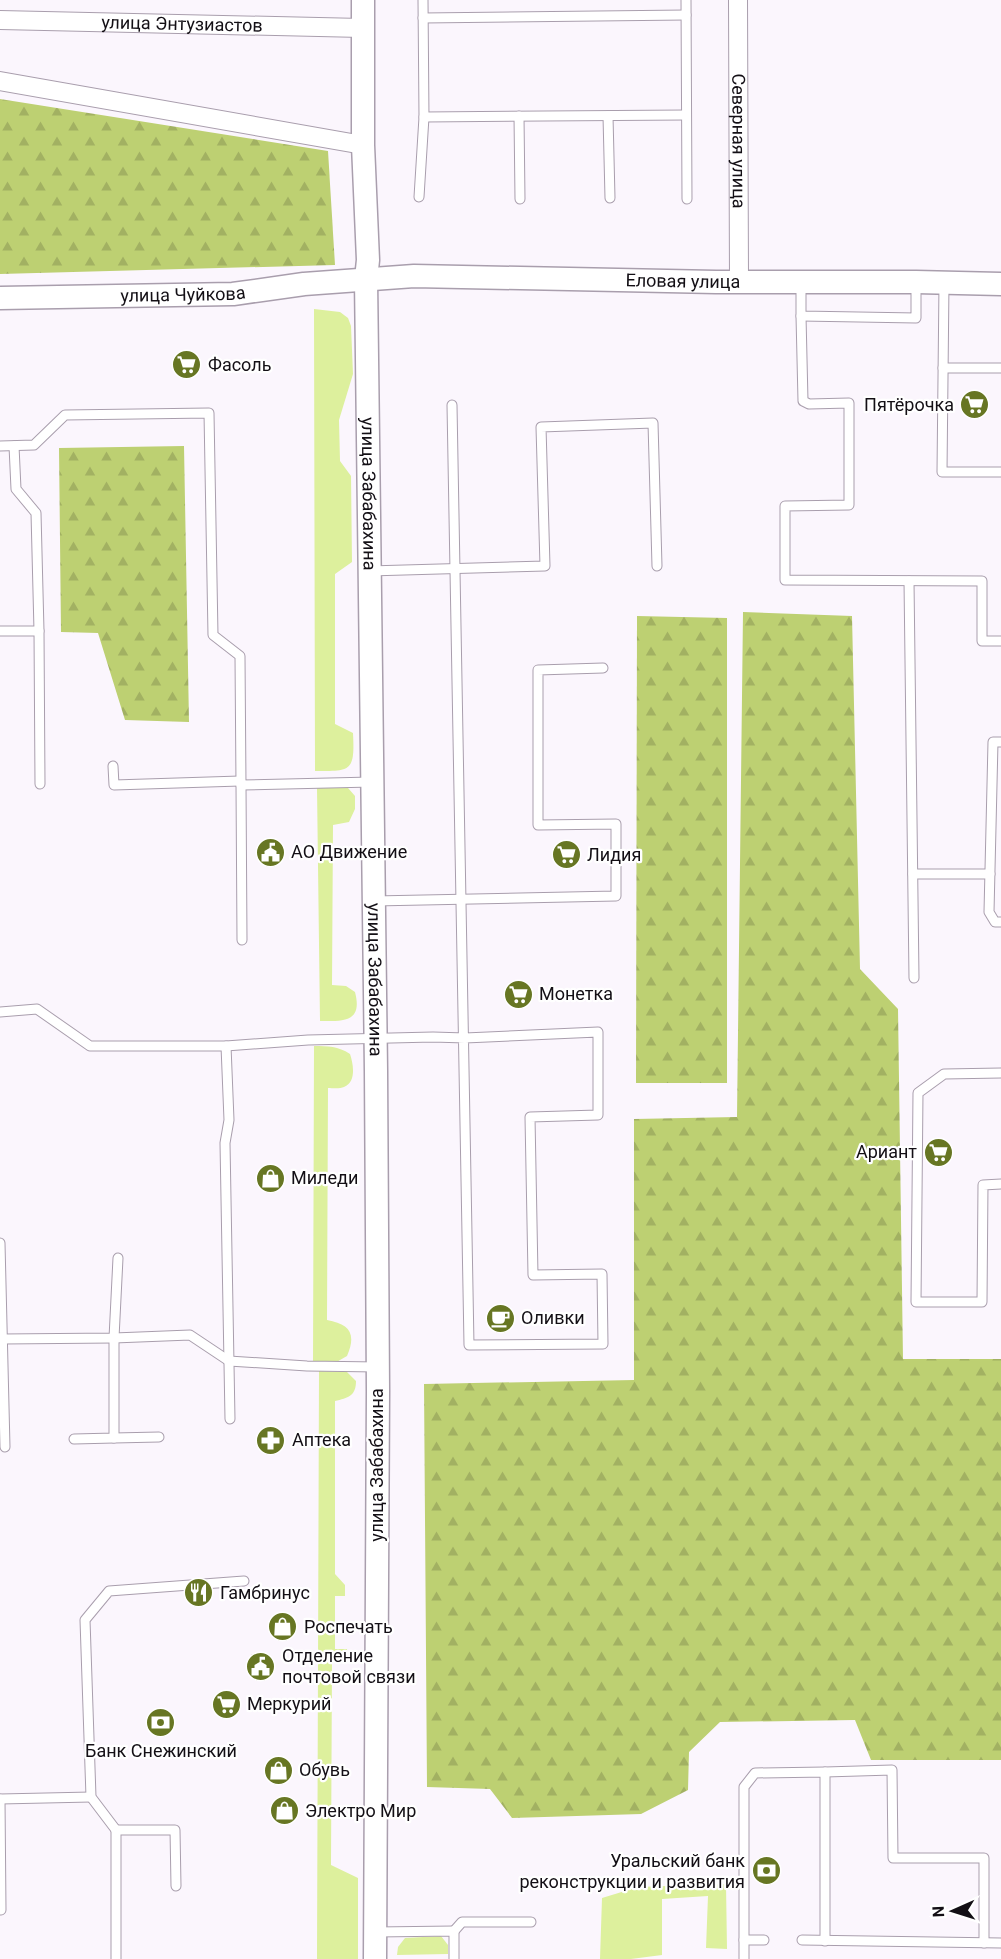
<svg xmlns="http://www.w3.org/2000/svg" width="1001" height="1959" font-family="Roboto,sans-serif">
  <defs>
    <pattern id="forest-firs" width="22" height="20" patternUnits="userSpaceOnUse" patternTransform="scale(1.5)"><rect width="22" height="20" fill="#bdd072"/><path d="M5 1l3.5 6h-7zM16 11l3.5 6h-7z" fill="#a2b162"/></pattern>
  </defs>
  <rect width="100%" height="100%" fill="#fbf6fd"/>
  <g fill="#ddf09d">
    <path d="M314,309l26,3 8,6 3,8 2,48 -14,46 1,41 11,15 1,86 -17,12v150l18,9c2,39 -2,38 -38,38z"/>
    <path d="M337,787l11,1 7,8v13l-6,13 -16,3 -1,160 14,1 9,6c8,31 -12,29 -35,29l-3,-233z"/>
    <path d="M314,1046c14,0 24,0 36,8 3,9 7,28 -6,33 -4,2 -12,1 -16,1l-1,232c22,4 30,13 20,36l-14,8h-20z"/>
    <path d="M319,1371l28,1 9,9c0,15 -8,17 -21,20v173l10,11v11h-10v53h12v3l-15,11 -1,202 27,13v81h-41z"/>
    <path d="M726,1884l1,65 -21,-1 2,-52 -46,3v56l-31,4h-31l2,-61 36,-11z"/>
    <path d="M441,1936l7,9v9l-51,1 1,-8 7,-9z"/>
  </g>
  <g fill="url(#forest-firs)">
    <path d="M0,99l328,52 7,114 -335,9z"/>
    <path d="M184,446l5,276 -64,-2 -27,-87 -37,-1 -2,-184z"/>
    <path d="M743,612l109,4 8,353 38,40 5,350h98v401h-130l-16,-40 -135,2 -31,30 -1,38 -47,24 -129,4 -22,-29 -63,-2 -3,-403 210,-4v-261l103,-2z"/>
    <path d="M637,616l90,2v465h-91z"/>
  </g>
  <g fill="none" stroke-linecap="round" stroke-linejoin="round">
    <defs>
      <g id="service">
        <path d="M686,0l1,199"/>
        <path d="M423,18l263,-3"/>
        <path d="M519,116l1,83"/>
        <path d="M608,116l2,82"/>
        <path d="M424,117l262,-2"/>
        <path d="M419,197l5,-80 -1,-117"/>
        <path d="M801,283v33l115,2v-36"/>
        <path d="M944,283l-2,189h59"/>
        <path d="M801,316l2,85 6,3 40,-1v102l-64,1v74l197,1v60h19"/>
        <path d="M943,368h58"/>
        <path d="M0,446l34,-1 31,-30 144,-2 4,222 27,21 1,129 131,-3"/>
        <path d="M14,446l2,43 20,24 3,118 1,153"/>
        <path d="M369,571l176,-5 -4,-139 112,-4 4,143"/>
        <path d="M909,581l5,397"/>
        <path d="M0,631h39"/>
        <path d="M1001,742h-8l-4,170 6,10h6"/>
        <path d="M113,766l1,19 126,-4"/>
        <path d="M241,785l1,155"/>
        <path d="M913,874h77"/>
        <path d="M374,901l242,-5v-72l-78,1v-155l65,-2"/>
        <path d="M0,1012l37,-3 53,37h136l82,-6 125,-3 32,1 133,-6v83l-68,2 3,158 69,-1 1,70 -134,1 -17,-940"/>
        <path d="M226,1046l3,74 -4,23 5,276"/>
        <path d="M1001,1073l-57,1 -26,19 -2,209h66l1,-117 18,-1"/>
        <path d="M0,1243l5,204"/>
        <path d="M3,1339l111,-1 76,-3 39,26 78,5 71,1"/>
        <path d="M114,1438l45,-1"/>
        <path d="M74,1439l40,-1v-100l4,-80"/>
        <path d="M825,1772l67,-2 1,88h91v85"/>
        <path d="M0,1799l1,111"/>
        <path d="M0,1799l91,-2"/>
        <path d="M116,1830l-25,-33 -6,-177 24,-29 135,-10"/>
        <path d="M454,1931l8,-9h69"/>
        <path d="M376,1932l78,-1v28"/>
        <path d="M744,1940h20"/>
        <path d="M802,1940l199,3"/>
        <path d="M116,1959v-129h59l1,56"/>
        <path d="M744,1959v-172l11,-14 70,-1v169"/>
      </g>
      <g id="minor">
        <path id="s1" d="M738,0l1,281"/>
        <path id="s2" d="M0,20l362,8"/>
        <path d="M0,81l363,64"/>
      </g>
      <g id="tertiary">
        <path id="s3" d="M363,0v145l5,115 -2,19 10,792 2,320 -3,568"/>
        <path id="s4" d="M0,298l233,-4 71,-10 110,-8 302,6h200l85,2"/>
      </g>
    </defs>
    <use href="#service" stroke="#a99ead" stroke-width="11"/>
    <use href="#minor" stroke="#a99ead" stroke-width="20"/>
    <use href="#tertiary" stroke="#a99ead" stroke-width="25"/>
    <use href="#service" stroke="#fff" stroke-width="9"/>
    <use href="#minor" stroke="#fff" stroke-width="18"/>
    <use href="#tertiary" stroke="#fff" stroke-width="22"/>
  </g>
  <defs>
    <symbol id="supermarket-disc" viewBox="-11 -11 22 22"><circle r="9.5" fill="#677623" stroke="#fff"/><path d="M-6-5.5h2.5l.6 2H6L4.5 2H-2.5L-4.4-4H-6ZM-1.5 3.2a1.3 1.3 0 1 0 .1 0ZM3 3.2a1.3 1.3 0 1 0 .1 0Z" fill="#fff"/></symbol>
    <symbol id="civic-disc" viewBox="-11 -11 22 22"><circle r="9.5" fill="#677623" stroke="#fff"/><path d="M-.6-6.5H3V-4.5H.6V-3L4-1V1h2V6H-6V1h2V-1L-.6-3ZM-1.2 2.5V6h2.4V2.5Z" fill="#fff"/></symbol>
    <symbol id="shop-disc" viewBox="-11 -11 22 22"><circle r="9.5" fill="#677623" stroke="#fff"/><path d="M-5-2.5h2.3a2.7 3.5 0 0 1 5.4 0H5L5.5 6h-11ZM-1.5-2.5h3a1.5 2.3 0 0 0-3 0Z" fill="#fff"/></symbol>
    <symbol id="cafe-disc" viewBox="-11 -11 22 22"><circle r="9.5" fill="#677623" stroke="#fff"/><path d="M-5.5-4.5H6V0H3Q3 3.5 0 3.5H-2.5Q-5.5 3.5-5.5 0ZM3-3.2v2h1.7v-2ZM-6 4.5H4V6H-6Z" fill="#fff"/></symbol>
    <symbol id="pharmacy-disc" viewBox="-11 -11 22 22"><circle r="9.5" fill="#677623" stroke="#fff"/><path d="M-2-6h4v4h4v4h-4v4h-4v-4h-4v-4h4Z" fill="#fff"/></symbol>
    <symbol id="restaurant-disc" viewBox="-11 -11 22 22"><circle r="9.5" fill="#677623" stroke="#fff"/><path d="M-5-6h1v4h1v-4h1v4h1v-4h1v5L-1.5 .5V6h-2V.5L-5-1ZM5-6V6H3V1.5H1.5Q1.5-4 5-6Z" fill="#fff"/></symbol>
    <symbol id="bank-disc" viewBox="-11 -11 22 22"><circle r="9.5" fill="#677623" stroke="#fff"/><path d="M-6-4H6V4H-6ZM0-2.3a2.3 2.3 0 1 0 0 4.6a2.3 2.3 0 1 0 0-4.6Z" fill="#fff"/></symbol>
  </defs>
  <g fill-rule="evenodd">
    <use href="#supermarket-disc" x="170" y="348" width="33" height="33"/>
    <use href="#supermarket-disc" x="958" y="388" width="33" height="33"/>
    <use href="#civic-disc" x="254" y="836" width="33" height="33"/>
    <use href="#supermarket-disc" x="550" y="838" width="33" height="33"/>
    <use href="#supermarket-disc" x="502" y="978" width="33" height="33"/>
    <use href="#supermarket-disc" x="922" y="1136" width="33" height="33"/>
    <use href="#shop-disc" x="254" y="1162" width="33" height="33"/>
    <use href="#cafe-disc" x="484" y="1302" width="33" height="33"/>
    <use href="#pharmacy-disc" x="254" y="1424" width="33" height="33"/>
    <use href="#restaurant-disc" x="182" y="1576" width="33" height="33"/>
    <use href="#shop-disc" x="266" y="1610" width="33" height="33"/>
    <use href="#civic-disc" x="244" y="1650" width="33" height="33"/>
    <use href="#supermarket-disc" x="210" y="1688" width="33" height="33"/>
    <use href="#bank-disc" x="144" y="1706" width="33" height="33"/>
    <use href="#shop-disc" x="262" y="1754" width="33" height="33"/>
    <use href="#shop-disc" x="268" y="1794" width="33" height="33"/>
    <use href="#bank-disc" x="750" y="1854" width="33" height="33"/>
  </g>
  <g text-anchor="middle" stroke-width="4.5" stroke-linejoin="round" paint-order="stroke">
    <g font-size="18" fill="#130f15" stroke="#fff">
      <text dy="6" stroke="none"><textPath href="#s2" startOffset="182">улица Энтузиастов</textPath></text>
      <text dy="6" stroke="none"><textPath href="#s1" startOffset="141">Северная улица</textPath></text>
      <text dy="6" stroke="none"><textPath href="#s4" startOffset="684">Еловая улица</textPath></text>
      <text dy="6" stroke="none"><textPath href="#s4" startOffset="183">улица Чуйкова</textPath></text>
      <text dy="6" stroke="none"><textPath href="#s3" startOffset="494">улица Забабахина</textPath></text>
      <text dy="6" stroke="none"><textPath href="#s3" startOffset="980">улица Забабахина</textPath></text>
      <text transform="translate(377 1465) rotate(-90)" y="6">улица Забабахина</text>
    </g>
    <g font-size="18" fill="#130f15" stroke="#fff" text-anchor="start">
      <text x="208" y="371">Фасоль</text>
      <text x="954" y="411" text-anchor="end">Пятёрочка</text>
      <text x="291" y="858">АО Движение</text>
      <text x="587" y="861">Лидия</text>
      <text x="539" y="1000">Монетка</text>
      <text x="917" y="1158" text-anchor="end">Ариант</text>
      <text x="291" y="1184">Миледи</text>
      <text x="521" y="1324">Оливки</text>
      <text x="292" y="1446">Аптека</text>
      <text x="220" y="1599">Гамбринус</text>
      <text x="304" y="1633">Роспечать</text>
      <text x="282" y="1662">Отделение<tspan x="282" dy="21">почтовой связи</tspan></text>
      <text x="247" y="1710">Меркурий</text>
      <text x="161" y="1757" text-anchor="middle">Банк Снежинский</text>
      <text x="299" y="1776">Обувь</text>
      <text x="305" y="1817">Электро Мир</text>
      <text x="745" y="1867" text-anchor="end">Уральский банк<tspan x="745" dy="21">реконструкции и развития</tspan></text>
    </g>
  </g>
  <g transform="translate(953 1911) rotate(267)" stroke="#ffffff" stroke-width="4.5" paint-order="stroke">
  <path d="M0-4.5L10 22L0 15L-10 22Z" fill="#130f15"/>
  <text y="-9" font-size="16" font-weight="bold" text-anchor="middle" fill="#130f15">N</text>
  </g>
</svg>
